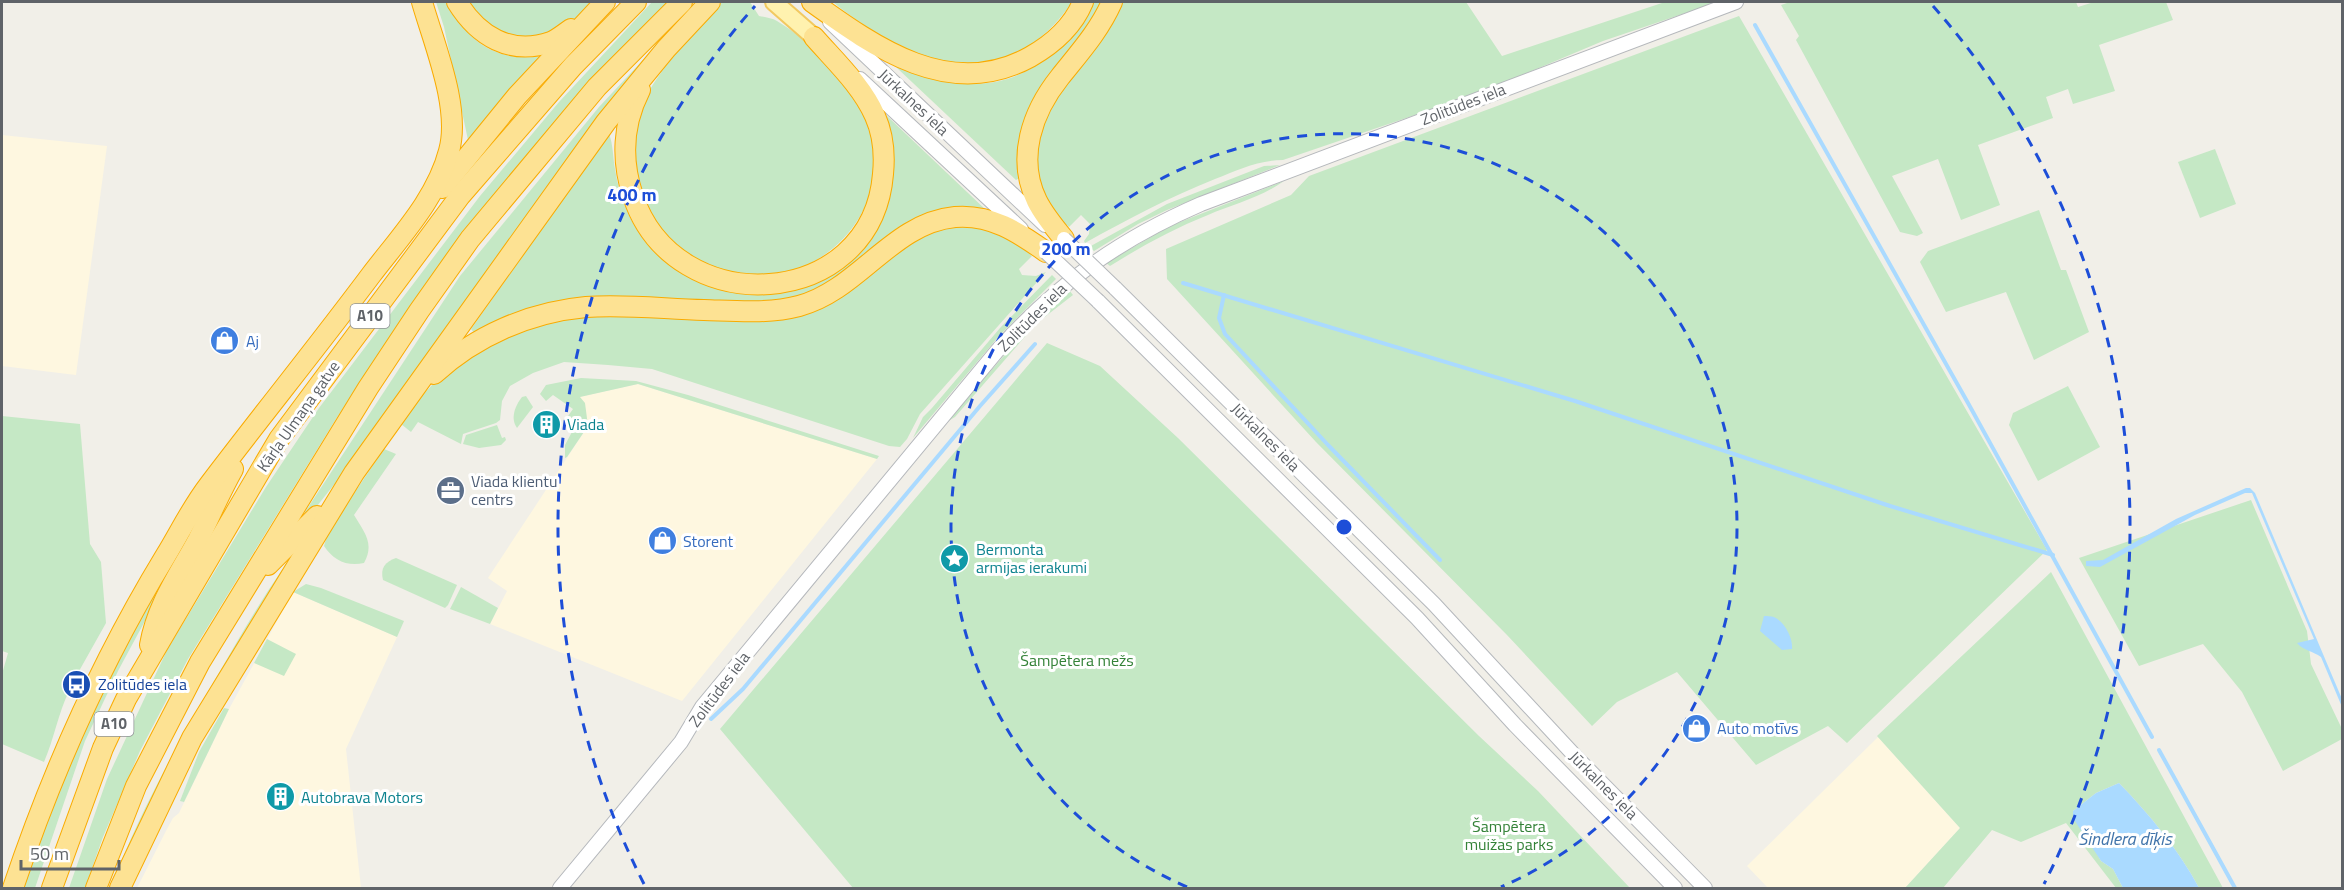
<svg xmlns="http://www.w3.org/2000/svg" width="2344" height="890" font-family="'Titillium Web',sans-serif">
  <rect width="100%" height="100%" fill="#f1efe8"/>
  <g fill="#fef7e0">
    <path d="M2,135l105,11 -31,229 -74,-9z"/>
    <path d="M638,384l239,75 -195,242 -192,-77 17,-33 -19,-13 100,-152 -9,-29z"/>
    <path d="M293,592l104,45 -51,112 15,139h-224l30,-59 6,-11 6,-5 50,-104z"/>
    <path d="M1878,737l82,91 -55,60h-137l-21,-22z"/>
  </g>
  <g fill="#c5e8c5">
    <path d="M436,2h11c17,32 38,54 77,55 6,1 12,-1 19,0l-75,83 -24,-113z"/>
    <path d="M469,2h127c-13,11 -30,28 -46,33 -34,11 -64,-5 -81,-33z"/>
    <path d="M652,2h16l-64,67 -130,149 -74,103 -64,98 -148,240 -48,92 -37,86 -18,51h-16l38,-109 60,-129 99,-163 53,-79 161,-212 79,-94z"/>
    <path d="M697,2l-348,464 -40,50 -3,-1 -1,-3 155,-236 139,-169z"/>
    <path d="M720,2h30l9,14c6,1 13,2 18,5 31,18 70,59 85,91 55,114 -87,216 -181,136 -6,-5 -15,-11 -20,-18 -6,-7 -9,-16 -14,-23 -15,-28 -18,-67 -7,-97 12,-34 56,-80 80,-108z"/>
    <path d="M833,2h239c-22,33 -55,59 -96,64 -44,6 -111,-37 -143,-64z"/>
    <path d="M1093,2h12l-11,21 -52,66 -19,87 -7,4 -120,-113c47,18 103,29 146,-7 18,-14 32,-34 48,-51z"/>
    <path d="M1121,2h345l36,54 163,-54h46l-2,3 -106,36 -95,40 -90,33 -135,46c-25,0 -45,10 -68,19 -45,18 -87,40 -130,64l-1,-2 5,-7 1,-10 -9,-9 -12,12 -2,-2 -2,2 -10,-11 -15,-28 -5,-31 5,-34z"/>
    <path d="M1790,2h286l2,5 16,-5h72l7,18 -74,25 16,46 -42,13 -5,-15 -22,8 7,21 -75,27 22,60 -39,15 -23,-61 -46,17 31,57 -6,3 -17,-4 -104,-192 3,-4 -18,-31z"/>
    <path d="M1739,16l308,534 -200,193 -19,-17 -72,39 -79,-93 -60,30 -25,24 -85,-91 -191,-193 -149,-163 -1,-30 125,-54 18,-19z"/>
    <path d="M886,115l101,96 -20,-1 -139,76 -45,16 -165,-2 -142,35 -5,-6 138,-195c4,9 4,24 6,35 4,27 15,54 32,75 69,81 215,62 242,-48 7,-27 3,-54 -3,-81z"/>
    <path d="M2215,149l21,55 -36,14 -22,-56z"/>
    <path d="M1280,165l-113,45 -29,14 -44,27 -5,-4 78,-43 97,-38z"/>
    <path d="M1284,181c-22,16 -50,23 -76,34 -35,14 -66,31 -98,51l-4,-3 64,-37z"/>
    <path d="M2039,210l22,60h5l23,62 -55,28 -28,-68 -60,20 -26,-50 8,-11z"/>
    <path d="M956,224l36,4 39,23 -2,2 3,3 -13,13 3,6 14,1 10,-4 -126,142 -13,25 -7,8 -11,-1 -237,-77 -44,-4 -44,-3 -31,11 -23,13 -8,15 -2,19 -4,3 -33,11 -2,10 -43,-22 -7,10 -10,-8 9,-16 26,-27 41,-32 57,-25 52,-9 174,4 154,-82z"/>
    <path d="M1052,275l4,4 -57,57 -86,102 10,-21 9,-9 68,-80z"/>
    <path d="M1069,290l4,5 -36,28 -82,94 -10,6 86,-98z"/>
    <path d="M1047,343l53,23 78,72 301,298 59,55 92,97h-777l-133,-159z"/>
    <path d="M581,378l55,3 52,14 191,61 -2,3 -239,-75 -58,13 5,6 3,23 -21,31 -2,1v-13l8,-15 -5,-14 5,-7 -20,-14 -7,6 -6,-7 6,-9z"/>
    <path d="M2068,386l32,61 -62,34 -29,-56 4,-12z"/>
    <path d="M526,396l7,11 -16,21c-7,-10 -2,-22 5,-31z"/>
    <path d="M2,416l78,8 10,120 11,18 5,61 -32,57 -3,-2 -5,11 3,2c-11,23 -15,48 -25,71l-42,-18v-70l6,-21 -6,-2z"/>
    <path d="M497,425l5,13 3,-1 1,3 -5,5 -22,3 -16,-4 3,-9z"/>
    <path d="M384,449l12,5 -42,61c10,17 21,28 10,48 -17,4 -31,-3 -40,-17l4,-14z"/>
    <path d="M217,487l-99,184 -33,70 -50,147h-16l88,-212z"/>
    <path d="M2251,500l56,131 4,33 31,65v10l-59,32 -41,-79 -39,-48 -64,22 -60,-108z"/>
    <path d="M313,529l-202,359c26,-72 64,-138 102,-205 31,-53 60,-106 100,-154z"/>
    <path d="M396,558l61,27 -9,20 -3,3 -62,-28c-3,-12 2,-18 13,-22z"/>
    <path d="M2051,572l172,316h-24c-20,-38 -50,-74 -80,-105l-23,10 -23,18 28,50 12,8 10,19h-7l-50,-65 -45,19 -29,-12 -49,58h-38l55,-60 -83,-92z"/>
    <path d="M306,584l15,4 83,33 -7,16 -104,-45z"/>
    <path d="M461,587l37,21 -8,16 -40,-15z"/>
    <path d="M267,639l29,15 -12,22 -30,-13z"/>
    <path d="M224,708l5,1 -45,93 -4,-1 19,-49z"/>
  </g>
  <g fill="#aadaff">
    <path d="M2246,488h4l5,5 87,206v8l-21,-50c-8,-6 -17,-6 -24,-14l17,-4 -62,-146h-7l-50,22 -95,52 -14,-1v-5l17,-1 73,-41z"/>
    <path d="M1764,616c3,0 7,0 10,1 11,5 19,21 18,32l-10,1 -22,-19z"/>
    <path d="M2119,783c30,31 60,67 80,105h-76l-10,-19 -12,-8 -28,-43v-7l23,-18z"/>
  </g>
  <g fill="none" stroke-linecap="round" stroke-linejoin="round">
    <g stroke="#aadaff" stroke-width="4">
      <path d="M1755,25l213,378 184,334"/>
      <path d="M1183,283l392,118 315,105 163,49"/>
      <path d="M1224,295l-5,23 6,16 103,111 112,115"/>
      <path d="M711,719l32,-30 237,-283 55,-62"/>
      <path d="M2159,750l76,138"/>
    </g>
    <defs>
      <g id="minor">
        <path d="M830,22l215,203"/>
        <path d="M860,79l161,150"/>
        <path d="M1115,288l319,316 141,152 130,132"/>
        <path d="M1098,301l319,317 98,107 160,163"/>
        <path d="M560,888l121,-146 21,-35 295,-356c60,-67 121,-111 204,-147l535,-202"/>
      </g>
      <path id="major" d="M774,2l40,35"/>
      <g id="highway">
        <path d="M457,2c21,34 53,54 94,40 7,-3 14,-9 20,-13"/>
        <path d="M812,2c64,46 138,99 218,55 23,-13 43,-31 53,-55"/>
        <path d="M640,90c-17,33 -19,70 -7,106 42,127 239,115 250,-22 2,-20 0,-40 -8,-58 -13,-30 -40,-55 -61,-79"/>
        <path d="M442,188l75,-92 88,-94"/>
        <path d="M1064,239c-10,-12 -20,-24 -27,-38 -21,-43 -5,-89 23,-124 20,-25 39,-46 52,-75"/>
        <path d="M434,374c41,-38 96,-62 152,-67 38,-3 79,2 118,3 32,1 64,4 95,-4 60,-16 93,-83 156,-89 36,-3 63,15 91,35"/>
        <path d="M268,565l49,-49"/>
        <path d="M150,645c7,-40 29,-70 48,-105 12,-24 22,-48 35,-71"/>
        <path d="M13,888c39,-116 89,-228 153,-333 14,-23 26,-48 43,-70 53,-70 109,-139 162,-210 29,-38 66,-77 78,-124 12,-43 -15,-107 -27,-149"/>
        <path d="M52,888l51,-140 23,-49 153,-260 181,-243 113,-130 63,-64"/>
        <path d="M96,888l40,-102 64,-124 168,-274 51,-77 51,-72 127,-152 85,-85"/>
        <path d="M120,888l72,-150 162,-265 252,-351 60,-73 44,-47"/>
      </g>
    </defs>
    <use href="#minor" stroke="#b5b8bc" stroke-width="16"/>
    <use href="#major" stroke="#f2c960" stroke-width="20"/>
    <use href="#highway" stroke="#f9ab00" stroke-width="22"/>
    <use href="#minor" stroke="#fff" stroke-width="14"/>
    <use href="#major" stroke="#fff2af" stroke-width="16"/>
    <use href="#highway" stroke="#fde293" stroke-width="20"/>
    <defs>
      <g id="minor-bridge">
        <path d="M1064,239l51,49"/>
        <path d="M1046,252l52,49"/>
      </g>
    </defs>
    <use href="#minor-bridge" stroke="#b5b8bc" stroke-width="16" stroke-linecap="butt"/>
    <use href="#minor-bridge" stroke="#fff" stroke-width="14"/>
  </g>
  <g fill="none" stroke="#1d4ed8" stroke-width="3" stroke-dasharray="10 8">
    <path d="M1187 887A393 393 0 1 1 1501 887"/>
    <path d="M644 884A786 786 0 0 1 755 6M1933 6A786 786 0 0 1 2044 884"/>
  </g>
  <defs>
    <symbol id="shop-disc" viewBox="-11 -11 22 22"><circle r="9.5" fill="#3f7fe0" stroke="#fff"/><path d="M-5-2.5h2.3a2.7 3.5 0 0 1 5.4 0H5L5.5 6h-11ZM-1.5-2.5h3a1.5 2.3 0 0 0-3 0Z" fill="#fff"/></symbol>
    <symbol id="building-disc" viewBox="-11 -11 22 22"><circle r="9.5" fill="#0f9aa8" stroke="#fff"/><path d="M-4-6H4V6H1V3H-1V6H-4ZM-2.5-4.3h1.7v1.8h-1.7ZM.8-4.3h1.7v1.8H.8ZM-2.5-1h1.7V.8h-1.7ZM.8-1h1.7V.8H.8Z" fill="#fff"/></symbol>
    <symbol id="office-disc" viewBox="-11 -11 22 22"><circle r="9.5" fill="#5c6f8a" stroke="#fff"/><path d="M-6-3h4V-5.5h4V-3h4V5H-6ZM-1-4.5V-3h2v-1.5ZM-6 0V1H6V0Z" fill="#fff"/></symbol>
    <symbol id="sight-disc" viewBox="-11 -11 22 22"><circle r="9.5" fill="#0f9aa8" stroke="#fff"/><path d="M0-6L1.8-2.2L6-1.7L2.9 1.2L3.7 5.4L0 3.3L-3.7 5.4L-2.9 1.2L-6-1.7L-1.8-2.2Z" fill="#fff"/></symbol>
    <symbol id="bus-disc" viewBox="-11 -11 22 22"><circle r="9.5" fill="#1a4fb4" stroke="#fff"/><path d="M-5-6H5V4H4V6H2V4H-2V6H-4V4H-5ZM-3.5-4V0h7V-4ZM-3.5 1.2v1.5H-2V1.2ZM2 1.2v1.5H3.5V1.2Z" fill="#fff"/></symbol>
  </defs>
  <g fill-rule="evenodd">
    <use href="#shop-disc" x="208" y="324" width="33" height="33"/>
    <use href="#building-disc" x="530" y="408" width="33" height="33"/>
    <use href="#office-disc" x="434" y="474" width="33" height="33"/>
    <use href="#shop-disc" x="646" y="524" width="33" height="33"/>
    <use href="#sight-disc" x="938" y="542" width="33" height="33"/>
    <use href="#bus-disc" x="60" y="668" width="33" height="33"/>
    <use href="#shop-disc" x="1680" y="712" width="33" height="33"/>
    <use href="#building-disc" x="264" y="780" width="33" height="33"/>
  </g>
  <g text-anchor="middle" stroke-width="6" stroke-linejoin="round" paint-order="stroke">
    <g fill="#fff" stroke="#8f9295" stroke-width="1.5">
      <rect x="350.5" y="304" width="39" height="24" rx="4.5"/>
      <rect x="94.5" y="712" width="39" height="24" rx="4.5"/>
    </g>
    <g font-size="15" font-weight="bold" fill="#5f6368">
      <text x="370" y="321">A10</text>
      <text x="114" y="729">A10</text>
    </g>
    <g font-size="16" fill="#5f6368" stroke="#fff">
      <text transform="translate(914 102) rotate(43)" y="6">Jūrkalnes iela</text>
      <text transform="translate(1463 104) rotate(-21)" y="6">Zolitūdes iela</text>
      <text transform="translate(1032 317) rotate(-45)" y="6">Zolitūdes iela</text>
      <text transform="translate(298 416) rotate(-55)" y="6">Kārļa Ulmaņa gatve</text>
      <text transform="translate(1266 437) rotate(45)" y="6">Jūrkalnes iela</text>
      <text transform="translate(719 689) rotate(-53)" y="6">Zolitūdes iela</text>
      <text transform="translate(1604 785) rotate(45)" y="6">Jūrkalnes iela</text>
    </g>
    <g font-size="16" fill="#366cbe" stroke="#fff" text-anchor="start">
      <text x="246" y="347">Aj</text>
      <text x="683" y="547">Storent</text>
      <text x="1717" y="734">Auto motīvs</text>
    </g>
    <g font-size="16" fill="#0d838f" stroke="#fff" text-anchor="start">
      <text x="567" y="430">Viada</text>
      <text x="976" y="555">Bermonta<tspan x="976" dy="18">armijas ierakumi</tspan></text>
      <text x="301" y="803">Autobrava Motors</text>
    </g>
    <g font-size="16" fill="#4e5e75" stroke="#fff" text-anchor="start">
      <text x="471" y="487">Viada klientu<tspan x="471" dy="18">centrs</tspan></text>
    </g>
    <g font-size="16" fill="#348238" stroke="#fff">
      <text x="1077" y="666">Šampētera mežs</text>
      <text x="1509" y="832">Šampētera<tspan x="1509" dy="18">muižas parks</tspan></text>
    </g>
    <g font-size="16" fill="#164399" stroke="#fff" text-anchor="start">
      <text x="98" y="690">Zolitūdes iela</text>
    </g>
    <g font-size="18" font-style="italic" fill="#4174aa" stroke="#fff">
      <text x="2125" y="845">Šindlera dīķis</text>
    </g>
  </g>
  <circle cx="1344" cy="527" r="9" fill="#1d4ed8" stroke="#fff" stroke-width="3"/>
  <g font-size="18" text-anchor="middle" font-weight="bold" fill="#1d4ed8" stroke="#fff" stroke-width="6" stroke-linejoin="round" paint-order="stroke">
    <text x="632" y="201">400 m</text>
    <text x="1066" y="255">200 m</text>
  </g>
  <rect width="2344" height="890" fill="none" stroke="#5f6368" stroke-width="6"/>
  <path d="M21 860v9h98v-9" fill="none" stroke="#5f6368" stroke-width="3"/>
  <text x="30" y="860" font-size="18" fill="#5f6368" stroke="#ffffff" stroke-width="4.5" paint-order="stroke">50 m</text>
</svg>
